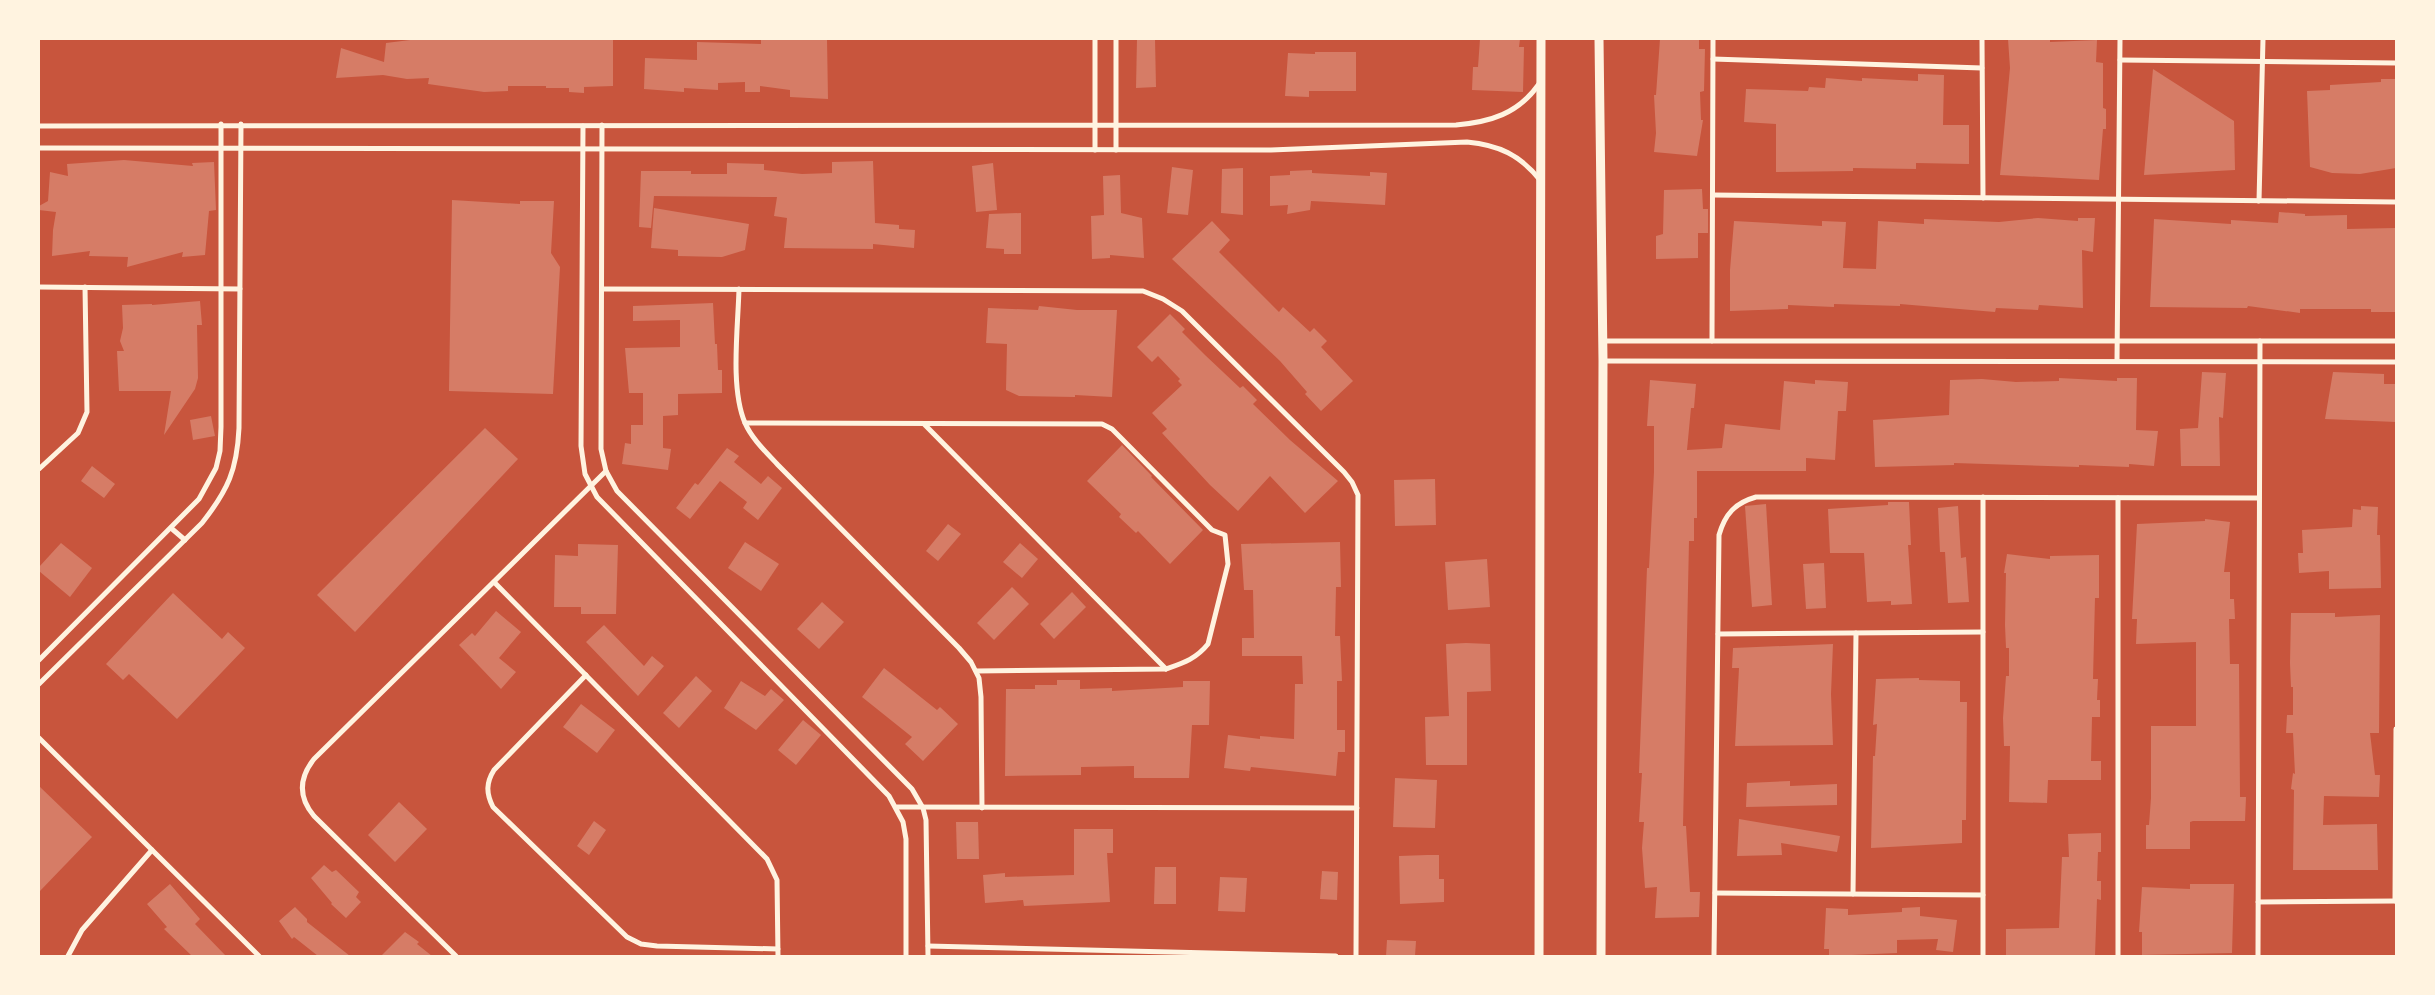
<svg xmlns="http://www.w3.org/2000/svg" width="2435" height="995" font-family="'DejaVu Sans',sans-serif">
  <rect width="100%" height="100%" fill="#c8553d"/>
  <g fill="#d67c66">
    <path d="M418,39h195v47l-29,1v6l-15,-1v-4h-23v-2h-38v5l-24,1 -56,-8 1,-6 -22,1 -24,-4 -47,3 5,-30 43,14 2,-19z"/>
    <path d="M761,39h66l1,60 -38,-2v-7l-30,-4v6h-15v-10l-27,1v7l-34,-2v4l-40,-3 1,-31 52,2v-18l64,2z"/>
    <path d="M1137,39h18l1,48 -20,1z"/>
    <path d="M1480,39h40l-1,8h5l-1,45 -51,-2 1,-23h5z"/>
    <path d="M1660,39h39v10h6l-1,42 -4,1 1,28h2l-6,36 -43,-4 2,-19 -2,-38h2z"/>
    <path d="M2008,39h42v3l47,-2 -1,22 7,1v45l3,1v20h-3l-4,51 -99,-5 10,-107z"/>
    <path d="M1315,52h41v39h-47v6l-24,-1 3,-43 27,1z"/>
    <path d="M2153,69l81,52 1,49 -91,5z"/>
    <path d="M1918,74l26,1 -1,50h26v39l-53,-1v6l-63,-1v3l-77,1v-48l-32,-2 2,-33 62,2 1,-4 16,1 1,-10 36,3v-3l56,3z"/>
    <path d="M2381,79h15v89l-36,6 -28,-1 -22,-6 -3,-76 23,-1v-5l51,-3z"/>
    <path d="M124,160l69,6 -1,-3 22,-1 2,48 -7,1 -4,44 -23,2 1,-5 -56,15 1,-10 -39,-1 1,-5 -38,5 1,-26 3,-18 -17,-2v-4l9,-5 2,-29 18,4 -1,-12z"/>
    <path d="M873,161l2,62 24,2v4l16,1 -1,18 -41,-4v5l-89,-1 3,-30 -13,-2 3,-19 -123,-1 -3,32 -12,-1 2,-56h50v3h36v-11l37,1v6l38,4 30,-1v-11z"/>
    <path d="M993,163l4,47 -21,2 -4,-46z"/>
    <path d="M1172,167l21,3 -5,45 -21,-2z"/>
    <path d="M1243,168v47l-22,-2 1,-44z"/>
    <path d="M1312,170v3l58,3v-4l17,1 -2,32 -74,-4 -1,9 -23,4 1,-9 -18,1v-30l20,-1v-4z"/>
    <path d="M1120,175l1,38 21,5 2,40 -34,-3v3l-18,1 -1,-43 13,-1 -1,-39z"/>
    <path d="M1702,189l1,20h5v24h-10v25l-42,1v-23l7,-2 1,-44z"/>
    <path d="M452,200l68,4v-3h34l-3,52 9,14 -7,127 -104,-3z"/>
    <path d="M654,208l95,16 -4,26 -23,7 -44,-1v-6l-27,-2z"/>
    <path d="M2279,212l26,2v2l42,-1v14l48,-1 1,84h-25v-3h-71v4l-52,-7 -1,2 -97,-1 4,-88 77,5v-4l47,3z"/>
    <path d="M1021,213v41h-17v-5l-18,-1 3,-34z"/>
    <path d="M2038,218l40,3v-3h17l-2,34 -11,-2 1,58 -44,-3 -1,5 -42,-2 -1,4 -95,-8v2l-66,-2v3l-46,-2v4l-58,2v-41l4,-49 88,5v-5l24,1 -3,46 33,1 2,-48 46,3v-5l75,3z"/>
    <path d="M1212,221l18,19 -11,12 60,60 4,-5 27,25 4,-4 13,13 -6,6 32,34 -32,30 -16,-17 2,-2 -27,-31 -108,-102z"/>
    <path d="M200,301l2,24h-5l1,53 -3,11 -31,46 7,-44h-52l-2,-40h7l-4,-10 3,-13 -1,-23 30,-1v1z"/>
    <path d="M713,303l2,41h2l1,26h4v23l-44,1v21l-15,1v32l8,1 -3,21 -46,-6 3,-21 6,1v-19h12v-32h-14l-4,-45 55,-1v-27l-47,1v-15z"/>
    <path d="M1039,306l38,4h40l-5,87 -37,-2v2l-56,-1 -13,-6 1,-46 -21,-1 2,-35 50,2z"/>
    <path d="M1170,314l15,15 -3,3 23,23 35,33 3,-2 14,14 -4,4 37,36 48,41 -33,32 -35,-37 -32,35 -28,-26 -48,-52 5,-4 -15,-16 30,-28 -4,-4 2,-2 -22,-23 -6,6 -15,-15z"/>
    <path d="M2202,372l24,1 -3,45 -4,-1 1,49h-39l-1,-37 18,-1z"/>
    <path d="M2333,372l51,2v10h12v38l-71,-3z"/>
    <path d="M2059,378l58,3v-3h20l-1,52 22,1 -4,35 -25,-2v3l-50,-2v2l-125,-4v2l-79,2 -2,-47 76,-5 1,-35 32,-1 34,3 43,-1z"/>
    <path d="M1650,380l46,4 -2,24h-3l-4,42 35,-2 3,-24 55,6 4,-49 31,3v-4l33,2 -2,29h-8l-3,49 -29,-2v13h-109v47h-3v23h-5l-6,285h3l4,66h10l-1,25 -44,1 2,-31 -12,1 -3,-40 2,-26h-5l3,-49h-3l8,-205h2l5,-96v-46h-7z"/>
    <path d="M211,416l4,20 -22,4 -3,-20z"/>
    <path d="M485,428l33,31 -163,173 -38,-37z"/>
    <path d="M1122,445l30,31 -1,1 52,53 -33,34 -32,-33 -2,2 -17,-16 2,-3 -34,-33z"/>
    <path d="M727,448l12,8 -5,6 27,22 7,-8 14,12 -24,32 -15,-12 4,-6 -27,-21 -30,38 -14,-11 19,-25 3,2z"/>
    <path d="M92,466l23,18 -11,14 -23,-17z"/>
    <path d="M1435,479l1,46 -41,1 -1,-46z"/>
    <path d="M1888,502h21l2,43h-3l4,59 -21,1v-4l-24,1 -3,-49h-34l-2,-44 60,-4z"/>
    <path d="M1766,504l6,101 -20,2 -7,-101z"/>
    <path d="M1958,506l3,52 5,-1 3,45 -21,1 -3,-51h-5l-2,-44z"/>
    <path d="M2361,506l17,1 -1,28h3l1,53 -52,1v-18l-30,2 -1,-20h5l-1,-23 50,-3 1,-18 8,1z"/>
    <path d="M2205,519l25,3 -6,50h6v27h4l1,20h-6l1,45h9l1,133h6l-1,24h-52l-3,1v27h-44v-24h3l2,-27v-72h45v-84l-60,2 1,-25h-5l5,-95 68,-3z"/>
    <path d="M948,524l13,10 -23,27 -12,-10z"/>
    <path d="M745,542l34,22 -18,27 -33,-23z"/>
    <path d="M1340,542l1,45h-5l-1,49h5l2,45h-5v49h8v22h-7l-2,24 -85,-9 -1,4 -26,-3 4,-33 32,4v-3l34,3 1,-55h8l-1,-28h-60v-18h12l-1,-48h-9l-3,-46z"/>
    <path d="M61,543l31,25 -22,29 -31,-26v-4z"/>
    <path d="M1020,543l18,16 -16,19 -19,-16z"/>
    <path d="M578,544l40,1 -2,69h-35v-7h-27l1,-52 23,1z"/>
    <path d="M2007,554l43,5v-3l49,-1v43h-4l-2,81h5l-1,21h3v17h-8l-1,44h10v19h-53l-1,23 -38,-1 1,-56h-6l-1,-28 3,-42h3v-28h-3l-1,-23 1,-52h-2z"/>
    <path d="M1487,559l3,48 -42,3 -3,-48z"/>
    <path d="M1824,563l2,45 -20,1 -3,-45z"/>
    <path d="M1012,587l17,17 -35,36 -17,-17z"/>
    <path d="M1072,592l14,15 -32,32 -14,-15z"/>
    <path d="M173,593l49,46 6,-7 17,16 -68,71 -48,-45 -6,6 -17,-16z"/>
    <path d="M822,602l22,20 -25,27 -22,-20z"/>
    <path d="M496,611l25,21 -22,26 17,14 -15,17 -42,-44 13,-12 3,3z"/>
    <path d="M2291,613h44v4l45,-2 -1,118h-9l5,42h5l-1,22 -55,-1 -1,29 54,-1 1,46h-85l1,-80 -3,-1 2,-16 2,1 -2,-41h-7l1,-18h6v-28h-2l-1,-24z"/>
    <path d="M604,625l40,41 8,-10 12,10 -26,30 -52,-54z"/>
    <path d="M1466,643l24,1 1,47 -24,1v73h-41l-1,-48 24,-1 -3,-72z"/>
    <path d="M1833,644l-2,50 2,51 -98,1 4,-78h-7l1,-20z"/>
    <path d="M884,668l53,42 3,-3 18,17 -35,37 -18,-17 7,-7 -50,-40z"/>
    <path d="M696,676l16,15 -33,37 -16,-15z"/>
    <path d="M1919,678v2l41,1v21h7l-1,118h-4v23l-91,5 2,-92h2l2,-32 -4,1 3,-46z"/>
    <path d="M1057,680h23v9l32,-1v3l71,-4v-6h27l-1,44h-17l-3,53h-55v-12l-53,1v8l-76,1 1,-87h29v-4h22z"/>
    <path d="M741,681l24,15 6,-7 13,11 -28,30 -32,-22z"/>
    <path d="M581,704l34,26 -18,23 -34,-26z"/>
    <path d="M803,720l18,15 -25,30 -18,-15z"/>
    <path d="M1395,778l42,2 -2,48 -42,-1z"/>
    <path d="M1790,781v5l47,-2v21l-91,2 1,-24z"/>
    <path d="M39,786l53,51 -53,55z"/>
    <path d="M399,802l28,27 -32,33 -27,-27z"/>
    <path d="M1739,819l101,17 -3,16 -56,-9 1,12 -45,1z"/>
    <path d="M594,821l12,9 -17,25 -12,-9z"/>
    <path d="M956,822h22l1,37h-22z"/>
    <path d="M1074,829h39v24h-6l3,49 -86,4 -1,-6 -38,3 -2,-28 22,-2v4l69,-2z"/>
    <path d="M2101,833v19h-3l-1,29h4v19l-4,-1 -2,57h-89v-27l53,-1 3,-71h7l-1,-23z"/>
    <path d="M1427,855h12v24h5v23l-44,2 -1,-48z"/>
    <path d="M324,865l8,7 4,-2 23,22 -3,5 5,5 -15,16 -15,-14 1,-1 -21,-25z"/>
    <path d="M1155,867h21v37h-22z"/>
    <path d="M1322,871l16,1 -1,28 -17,-1z"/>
    <path d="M1220,877l27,1 -2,34 -27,-1z"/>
    <path d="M170,884l30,35 -5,5 31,32h-34l-28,-27 3,-2 -20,-23z"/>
    <path d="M2190,884h44l-2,69 -90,2v-23h-3l3,-45 48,2z"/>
    <path d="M295,907l12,12v3l43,34h-32l-24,-19 -2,2 -13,-18z"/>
    <path d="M1920,907v9l37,4 -4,32 -17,-2 2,-11 -41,1v13l-68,3v-7h-5l2,-41 22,1v6l54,-3v-4z"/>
    <path d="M405,932l14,10 -2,2 15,12h-51z"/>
    <path d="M1387,940l29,1 -1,15h-29z"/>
  </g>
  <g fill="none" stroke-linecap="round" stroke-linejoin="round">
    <g stroke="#fff3e0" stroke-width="5">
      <path d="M1116,39v111"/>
      <path d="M1982,39l1,159"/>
      <path d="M1713,59l269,9"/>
      <path d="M2120,60l276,3"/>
      <path d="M602,125l-1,324 5,22 11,20 295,298 11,19 3,12 2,136"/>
      <path d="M39,126l1417,-1c34,-3 62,-11 83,-41"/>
      <path d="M583,126l-2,320 4,28 12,23 292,299 14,26 3,17v117"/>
      <path d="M39,148l1232,2 196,-8c32,3 53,13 73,38"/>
      <path d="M1095,150v-111"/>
      <path d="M1713,195l683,7"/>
      <path d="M2259,201l4,-162"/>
      <path d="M39,287l201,2"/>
      <path d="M602,289l541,2 20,8 19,12 162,161 8,10 6,13 -2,461"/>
      <path d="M739,289c-1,39 -9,99 6,134 7,16 21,29 33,42l181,183 12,14 8,16 2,19 1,111"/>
      <path d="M1603,341h793"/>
      <path d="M1712,341l1,-302"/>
      <path d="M1603,361l793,1"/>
      <path d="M2117,361l3,-322"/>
      <path d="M745,423l357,1 10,5 10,10 90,91 13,5 3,29 -20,80c-12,15 -25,19 -42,25l-190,2"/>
      <path d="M925,425l241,244"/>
      <path d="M39,469l39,-36 9,-21 -2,-125"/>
      <path d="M2118,498v458"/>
      <path d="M171,528l14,12"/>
      <path d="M494,582l273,277 10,21 1,76"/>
      <path d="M1718,634l265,-2"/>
      <path d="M39,660l160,-161 17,-31 4,-17 1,-24v-303"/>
      <path d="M586,675l-92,95c-8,13 -8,23 -1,37l134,130 14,7 16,2 121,3"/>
      <path d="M39,684l163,-161c26,-33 35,-53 37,-95l2,-304"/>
      <path d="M39,738l220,218"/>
      <path d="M897,807l460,1"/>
      <path d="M1715,893l268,2"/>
      <path d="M1853,894l3,-261"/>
      <path d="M2395,901l1,-172"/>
      <path d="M2258,902l138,-1"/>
      <path d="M928,946l408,10"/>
      <path d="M68,956l14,-26 70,-80"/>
      <path d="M456,956l-142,-140c-16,-19 -15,-38 0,-57l292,-288"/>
      <path d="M1714,956l5,-421c6,-21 16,-32 37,-38l503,1"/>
      <path d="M1983,956v-459"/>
      <path d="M2258,956l2,-615"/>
    </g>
    <g stroke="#fff3e0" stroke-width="9">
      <path d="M1599,39l4,322 -2,595"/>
      <path d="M1539,956l2,-917"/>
    </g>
  </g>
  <rect width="2435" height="995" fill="none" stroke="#fff3e0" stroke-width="80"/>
</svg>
